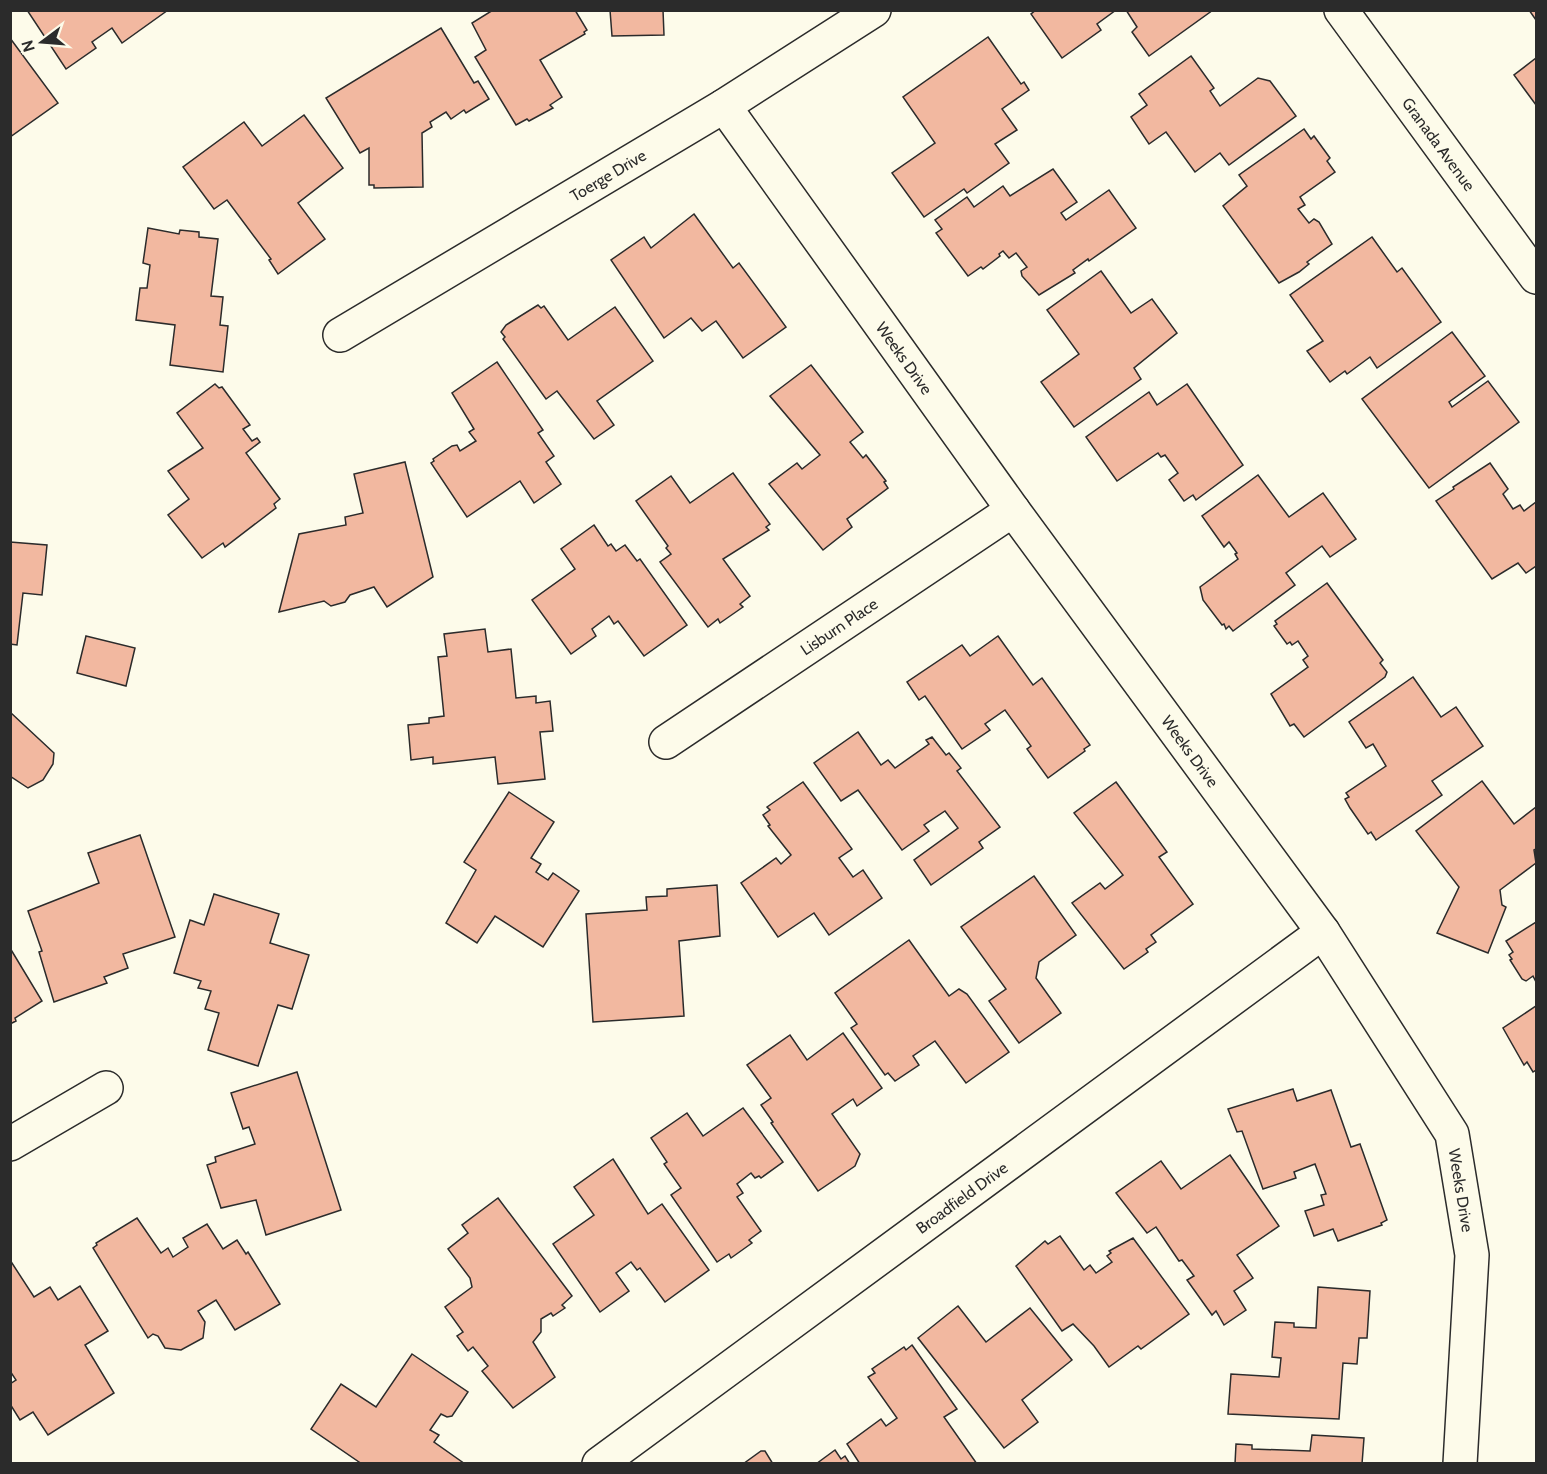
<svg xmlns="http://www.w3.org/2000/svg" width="1547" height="1474" font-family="Cabin,sans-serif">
  <rect width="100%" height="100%" fill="#fdfbea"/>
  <g fill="#f2b8a0" stroke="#2b2b2b" stroke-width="1.5">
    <path d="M27,10h141l-46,33 -10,-15 -20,14 4,6 -30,21z"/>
    <path d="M493,10h82l12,20 -3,2 1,2 -45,26 22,37 -12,8 3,3 -24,13 -2,-2 -11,6 -41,-68 11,-7 -14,-27z"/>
    <path d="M610,10h53l1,25 -52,1z"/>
    <path d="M1036,10h80l-19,14 4,6 -39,28 -31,-44z"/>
    <path d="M1126,10h87l-64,46 -17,-24 5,-5z"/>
    <path d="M1529,10h7v10z"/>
    <path d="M441,28l33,55 4,-2 11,18 -23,14 -2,-3 -13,9 -5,-7 -16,10 2,5 -10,6 1,54 -49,1v-3h-5v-37l-9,5 -34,-55z"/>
    <path d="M988,37l33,47 3,-2 5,8 -27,19 15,21 -22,14 14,19 -42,30 -3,-4 -40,28 -32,-44 43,-30 -32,-46z"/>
    <path d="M10,38l48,65 -48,34z"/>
    <path d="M1191,56l23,32 -4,3 10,15 38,-28 12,3 26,35 -67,49 -9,-12 -25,19 -29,-40 -17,12 -18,-27 16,-12 -8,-11z"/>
    <path d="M1536,58v47l-22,-30z"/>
    <path d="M304,115l39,53 -45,35 27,36 -47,35 -9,-14 2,-1 -44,-59 -13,9 -31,-42 61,-45 18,24z"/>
    <path d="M1304,129l7,10 3,-3 16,22 -3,3 8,11 -35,25 5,8 -7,4 11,14 5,-4 5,3 13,22 -25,18 2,2 -10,8 -20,11 -56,-77 24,-20 -8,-11z"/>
    <path d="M1053,169l24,33 -16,11 5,7 43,-30 27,38 -47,33 -1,-2 -15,11 2,3 -36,22 -17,-19 -1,-5 6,-4 -11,-14 -7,5 -6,-7 -4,3 1,2 -17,13 -2,-2 -13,9 -32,-43 6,-4 -7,-9 32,-23 7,10 29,-21 7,10z"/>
    <path d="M694,214l39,54 6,-5 47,64 -43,31 -27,-37 -14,10 -11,-13 -27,20 -53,-78 33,-23 7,11z"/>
    <path d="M148,228l31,6 1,-4 19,2v5l19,2 -7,57 12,1 -3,28 8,1 -5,46 -53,-7 5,-40 -39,-5 4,-32h7l3,-23 -7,-2z"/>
    <path d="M1372,237l25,35 5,-4 39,54 -64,46 -7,-11 -23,17 -2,-3 -15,11 -23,-31 16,-10 -33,-46z"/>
    <path d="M1101,271l30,42 21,-14 25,34 -43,35 7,11 -67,48 -33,-45 38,-28 -32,-44z"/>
    <path d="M538,305l3,3 3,-2 24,34 47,-33 38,54 -56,40 17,24 -20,14 -37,-48 -11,8 -43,-60 2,-2 -4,-5 5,-7z"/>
    <path d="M1452,332l33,44 -36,26 3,5 36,-26 31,41 -90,66 -67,-89z"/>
    <path d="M497,362l46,68 -5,3 16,23 -8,6 15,22 -27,19 -14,-22 -53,36 -36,-54 3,-2 -1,-2 19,-13 5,-1 3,6 16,-10 -7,-9 5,-3 -22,-36z"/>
    <path d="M811,365l52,67 -13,10 13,16 3,-3 20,26 -2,1 4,6 -41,31 5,8 -29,23 -54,-66 28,-21 5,6 18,-14 -50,-59z"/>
    <path d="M215,384l4,4 3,-1 28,38 -7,4 9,12 5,-3 3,4 -14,11 34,46 -6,5 2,4 -51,39 -2,-4 -21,15 -34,-43 21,-16 -21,-28 35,-23 -26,-35z"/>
    <path d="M1187,384l56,81 -47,35 -3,-5 -9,6 -15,-21 9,-7 -13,-18 -4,2 -3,-4 -41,28 -31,-44 63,-45 8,13z"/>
    <path d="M405,462l28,115 -46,30 -13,-20 -24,8 -5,7 -14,4 -7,-5 -45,11 20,-78 47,-9 -1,-8 18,-4 -9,-39z"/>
    <path d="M1490,463l18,26 -5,5 10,15 7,-4 4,6 12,-9v64l-10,7 -8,-10 -26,16 -56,-78 18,-12 -1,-2z"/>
    <path d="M733,473l37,51 -4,3 3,3 -46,29 27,37 -10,8 3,3 -23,16 -2,-4 -10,8 -48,-65 11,-8 -5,-6 2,-2 -32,-45 35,-25 19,27z"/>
    <path d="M1258,475l31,42 34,-24 33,46 -26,18 -8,-11 -36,27 9,12 -62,46 -4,-5 -3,3 -2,-5 -2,1 -19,-25 -3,-13 38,-28 -3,-5 2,-1 -8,-11 -5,5 -22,-31z"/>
    <path d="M594,525l14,21 3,-2 5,7 9,-6 12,16 3,-2 47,66 -43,31 -26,-35 -4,3 -5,-8 -17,13 4,7 -25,18 -39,-54 43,-31 -14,-20z"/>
    <path d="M10,542l37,3 -5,50 -19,-2 -6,52 -7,-1z"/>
    <path d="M1327,583l56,77 -3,3 7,9 -2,5 -81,60 -10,-13 -4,2 -19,-32 37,-27 -5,-7 5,-4 -10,-15 -6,4 -2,-3 -3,2 -13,-18 3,-2 -2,-3z"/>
    <path d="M485,629l3,23 23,-3 5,49 20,-2v7l14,-2 3,30 -13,1 5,47 -47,5 -3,-27 -62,7v-7l-22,3 -3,-35 21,-2v-5l15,-2 -6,-59 9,-1 -3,-22z"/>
    <path d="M86,636l49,12 -9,38 -49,-13z"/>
    <path d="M998,636l35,49 9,-7 48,67 -6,4 1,2 -37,27 -21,-29 4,-3 -26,-36 -20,14 5,6 -28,19 -37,-53 -6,4 -12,-18 55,-37 8,11z"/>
    <path d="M1413,677l28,40 15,-10 27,39 -51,35 10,14 -66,45 -5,-8 -3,2 -18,-26 -5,-9 4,-2 -3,-4 40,-27 -13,-22 -7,4 -17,-26z"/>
    <path d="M10,712l44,41 -1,11 -10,16 -15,8 -18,-12z"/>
    <path d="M858,732l23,33 7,-5 7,8 34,-24 -3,-4 6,-3 14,18 3,-2 12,15 -4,3 43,56 -21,15 4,6 -52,37 -17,-25 44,-32 -13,-17 -21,14 5,6 -27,19 -44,-60 -17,11 -27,-38z"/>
    <path d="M1482,781l32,43 22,-17v42l-2,1 2,13 -36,27 2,15 4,2 -18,46 -51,-20 22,-46 -43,-56z"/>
    <path d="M803,782l49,67 -13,9 14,19 10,-7 19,28 -53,37 -15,-22 -36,24 -37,-54 35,-25 5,6 10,-9 -23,-29 2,-1 -7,-10 7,-5 -3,-3z"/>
    <path d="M1116,782l51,70 -8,5 34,47 -42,31 5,7 -10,7 2,3 -24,17 -52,-66 28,-20 5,6 18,-14 -49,-62z"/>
    <path d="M509,792l45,30 -23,36 10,6 -5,8 12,8 5,-7 26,18 -36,56 -48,-31 -18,27 -31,-20 30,-53 -12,-8z"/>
    <path d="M140,835l35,102 -52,17 5,14 -24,9 3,6 -53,19 -15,-50 3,-1 -14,-40 71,-28 -11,-30z"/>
    <path d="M1034,876l42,59 -37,27 -3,16 25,35 -42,30 -30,-42 17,-12 -45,-62z"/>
    <path d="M717,885l3,51 -41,5 5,75 -91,6 -7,-108 61,-4 -1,-13 21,-1v-7z"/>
    <path d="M214,894l65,20 -9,29 39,12 -17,54 -14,-4 -20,61 -50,-16 11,-37 -14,-4 6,-18 -13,-3 3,-7 -27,-8 16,-53 14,5z"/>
    <path d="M1536,922v60l-3,-6 -7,5 -4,-2 -12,-19 2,-1 -3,-4 4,-3 -7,-11z"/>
    <path d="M909,940l40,56 10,-7 8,5 42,58 -43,31 -31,-42 -22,15 6,9 -24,16 -7,-8 -3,2 -34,-47 6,-4 -22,-31z"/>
    <path d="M10,948l32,53 -27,17 1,3 -6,3z"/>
    <path d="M1536,1006v64l-3,2 -6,-10 -3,3 -21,-37z"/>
    <path d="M843,1033l39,55 -25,18 -4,-7 -21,15 28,40 -5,12 -37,25 -47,-68 2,-1 -12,-17 10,-7 -24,-33 43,-30 17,25z"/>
    <path d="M297,1072l44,138 -75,25 -10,-35 -35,8 -14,-43 9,-3 -1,-5 40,-13 -6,-17 -6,2 -12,-36z"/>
    <path d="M1293,1089l4,12 34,-11 20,57 9,-3 27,76 -6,3 1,2 -44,16 -5,-12 -19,7 -9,-25 19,-6 -3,-10 5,-1 -11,-30 -21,8 2,6 -33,11 -21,-58 -5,1 -9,-23z"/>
    <path d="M743,1108l40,54 -22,16 -2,-2 -4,2 -4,-5 -14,11 6,9 -6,4 24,34 -12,9 3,3 -21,15 -2,-4 -12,8 -46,-67 10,-7 -17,-24 3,-2 -16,-24 36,-25 16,23z"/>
    <path d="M1230,1155l49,71 -42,29 16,23 -19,13 12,19 -22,15 -8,-14 -4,4 -25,-35 7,-4 -12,-16 -3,1 -23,-34 -9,6 -31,-40 45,-32 20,28z"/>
    <path d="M613,1159l35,55 14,-10 47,66 -44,32 -25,-34 -3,2 -6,-8 -15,11 13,18 -29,21 -47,-68 41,-29 -20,-28z"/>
    <path d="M498,1198l74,98 -10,9 3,3 -12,8 -2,-3 -10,6v13l-8,10 22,35 -42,31 -31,-37 6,-5 -15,-19 -5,4 -11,-15 6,-4 -18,-25 27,-20 -2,-9 -22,-29 20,-16 -6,-8z"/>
    <path d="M137,1218l24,35 7,-5 5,9 15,-10 -5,-9 24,-14 16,25 14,-9 9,14 2,-2 32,52 -45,26 -19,-30 -18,11 7,11 -2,16 -22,12 -16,-2 -7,-12 -5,-2 -5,4 -55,-90 4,-3 -1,-2z"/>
    <path d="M1060,1236l24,34 6,-5 6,8 16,-11 -5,-6 4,-3 -2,-2 24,-13 56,76 -48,35 -3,-3 -29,21 -15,-21 -21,-22 -11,7 -46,-65 29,-25 3,3z"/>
    <path d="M10,1260l24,37 16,-10 8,13 22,-14 28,45 -23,14 29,48 -66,42 -15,-23 -13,8 -10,-16v-20l6,-4 -6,-9z"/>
    <path d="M1318,1287l52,4 -3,47h-8l-2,26 -14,-1 -4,56 -111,-5 3,-40 48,3 2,-19 -9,-1 3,-35 19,1v4l22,1z"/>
    <path d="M958,1306l28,36 44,-34 42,52 -50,40 16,22 -34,26 -86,-110z"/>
    <path d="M912,1345l45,64 -13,8 33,47h-117l-13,-20 34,-25 5,7 11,-8 -29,-41 7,-4 -3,-4 32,-22 2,3z"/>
    <path d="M412,1354l56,38 -16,24 -5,1 -6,-3 -11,16 9,5 -5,7 31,22h-103l-51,-35 30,-45 35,23z"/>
    <path d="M1312,1435l52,3 -2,26h-127l1,-20 16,1v4l58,2z"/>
    <path d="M835,1450l6,9 4,-3 5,8h-34z"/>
    <path d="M761,1451h4l8,13h-30z"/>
  </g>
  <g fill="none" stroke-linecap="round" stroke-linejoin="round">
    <defs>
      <g id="minor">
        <path id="s1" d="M1341,10l195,267"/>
        <path id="s2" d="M724,106l289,404 310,422 129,202 20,121 -12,209"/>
        <path id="s3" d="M340,335l384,-229 150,-96"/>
        <path id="s4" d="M666,742l347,-232"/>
        <path d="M10,1144l96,-56"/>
        <path id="s5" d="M599,1464l724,-532"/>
      </g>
    </defs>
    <use href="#minor" stroke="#2b2b2b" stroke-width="36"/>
    <use href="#minor" stroke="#fdfbea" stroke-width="33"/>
  </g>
  <g text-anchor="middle" stroke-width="4.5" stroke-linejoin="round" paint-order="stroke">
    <g font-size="16" fill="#2b2b2b" stroke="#fdfbea">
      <text dy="6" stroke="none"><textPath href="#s1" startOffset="166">Granada Avenue</textPath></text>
      <text dy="6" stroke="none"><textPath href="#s3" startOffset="312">Toerge Drive</textPath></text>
      <text dy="6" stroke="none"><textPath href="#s2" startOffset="310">Weeks Drive</textPath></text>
      <text dy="6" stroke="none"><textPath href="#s4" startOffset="208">Lisburn Place</textPath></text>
      <text dy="6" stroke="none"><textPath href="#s2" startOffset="796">Weeks Drive</textPath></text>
      <text dy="6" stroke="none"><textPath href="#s2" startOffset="1317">Weeks Drive</textPath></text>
      <text dy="6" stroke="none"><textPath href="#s5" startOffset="450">Broadfield Drive</textPath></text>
    </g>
  </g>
  <rect width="1547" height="1474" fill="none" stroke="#2b2b2b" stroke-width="24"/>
  <g transform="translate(42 42) rotate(254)" stroke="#fdfbea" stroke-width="4.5" paint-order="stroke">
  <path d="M0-4.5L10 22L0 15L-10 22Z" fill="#2b2b2b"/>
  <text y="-9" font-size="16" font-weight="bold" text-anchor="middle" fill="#2b2b2b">N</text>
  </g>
</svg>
